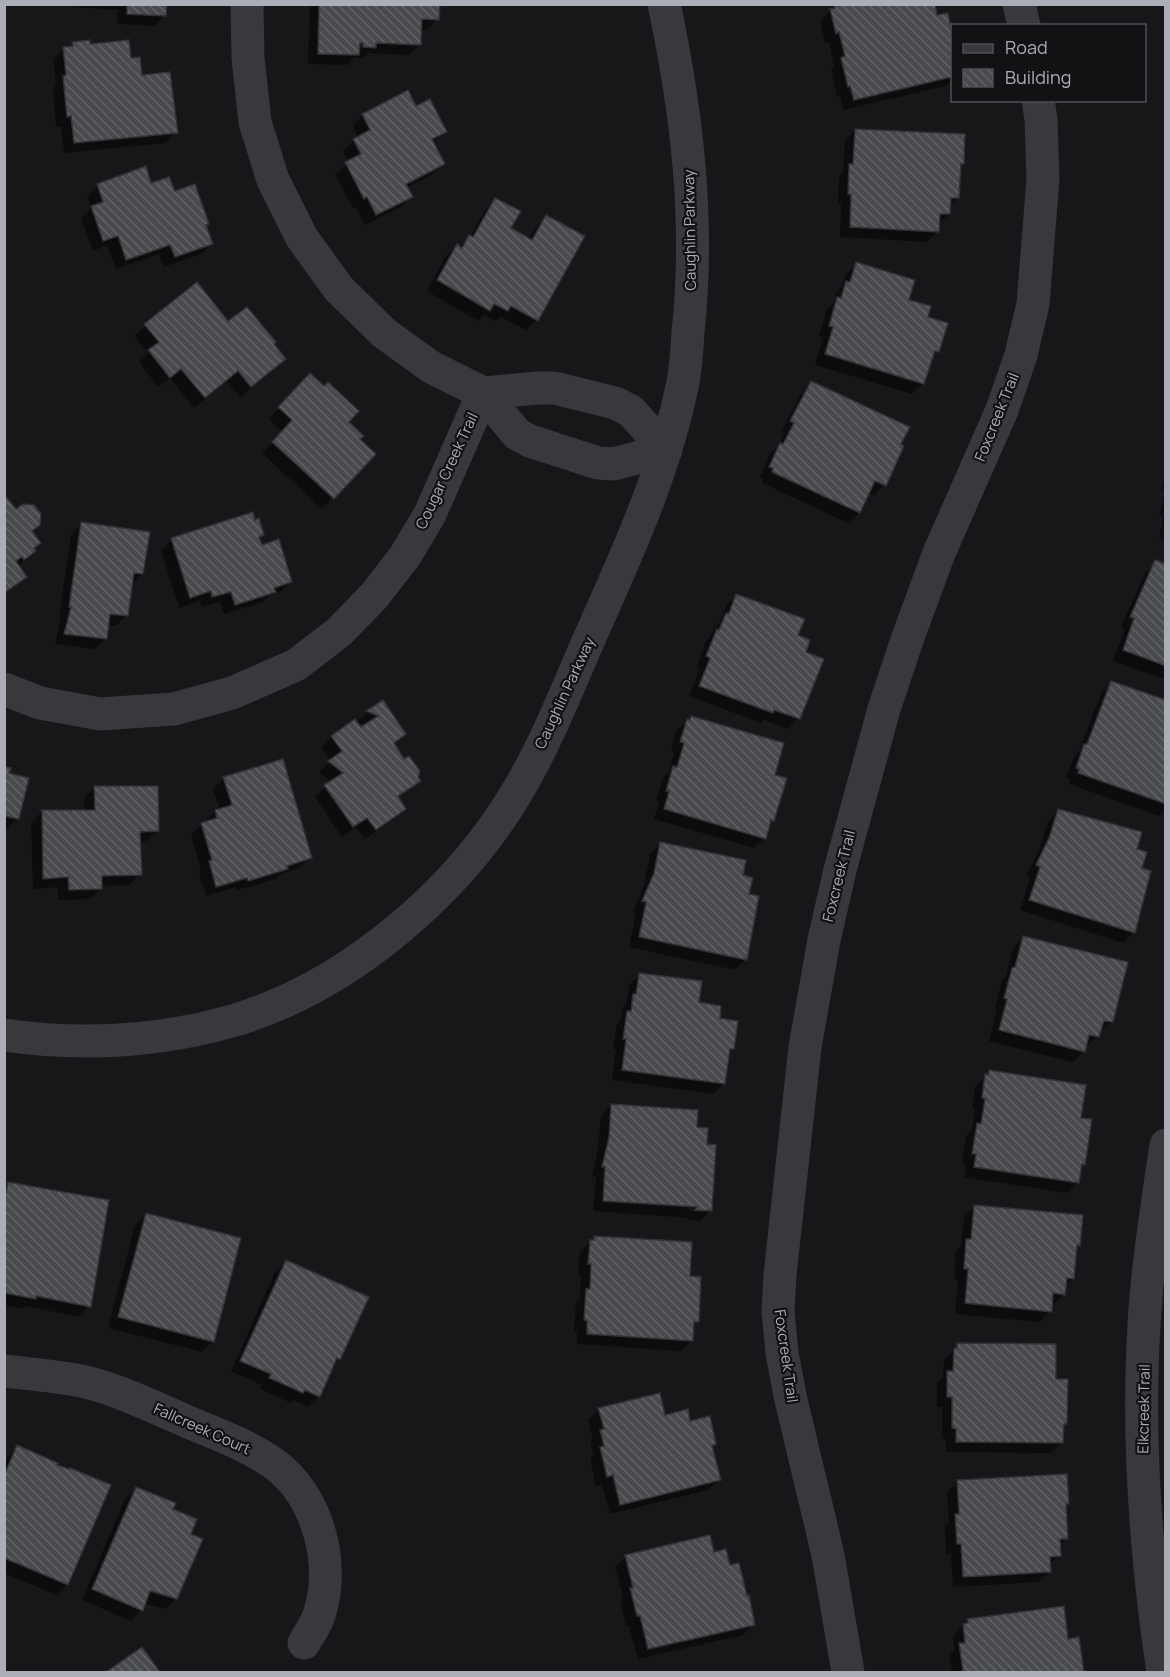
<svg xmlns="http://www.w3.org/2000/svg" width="1170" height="1677" font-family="Manrope,sans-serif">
  <defs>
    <pattern id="building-back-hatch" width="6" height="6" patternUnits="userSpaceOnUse" patternTransform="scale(1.5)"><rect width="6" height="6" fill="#494a4e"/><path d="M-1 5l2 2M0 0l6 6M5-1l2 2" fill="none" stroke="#616265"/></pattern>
  </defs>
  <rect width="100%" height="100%" fill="#171719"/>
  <g fill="#0007" fill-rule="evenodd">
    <path d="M71,4h94v11l-11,11 -37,-2 1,-14 -47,-3z"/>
    <path d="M310,4h129l-1,15 -11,11h-7l-1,15 -10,10 -41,-2 -4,5 -9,-1 -8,8 -39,-1z"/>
    <path d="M835,6l101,11 11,-2 5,26v38l-6,7 -103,24 -3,-14 -3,1 -6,-27 3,-3 -5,-25 -4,1 -5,-22z"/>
    <path d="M73,43l16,2 41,15 46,72 -11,11 -101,10 -3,-27 -5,1 -3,-39 3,-3 -3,-26 11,-11h4z"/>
    <path d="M415,109l30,22 -12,12 10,20 -10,11 -27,14 5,9 -11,10 -35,18 -9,-18 -3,1 -18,-34 14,-12 -6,-11 15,-14 -5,-11 10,-11zM433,168v4l-33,16 -1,-2z"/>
    <path d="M855,130l108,34 -4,3 -1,30 -9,9v8l-11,10v7l-11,11 -87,-5 1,-33h-3l1,-28 4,-4 2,-31z"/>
    <path d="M98,185h53l23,8 31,33 6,18 -10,10 -37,13 -5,-13 -43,15 -9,-24 -14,6 -12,-33 10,-10 -4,-12z"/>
    <path d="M495,200l14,29 20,11 7,-13 11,-10 -10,103 -11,10 -25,-13 -5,4 -12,-6 -6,6 -51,-30 19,-35 11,-10 2,1 11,-10 15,-27z"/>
    <path d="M857,264l50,37 19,17 12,33 -7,7 -8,26 -11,10 -97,-29 8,-27 -4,-2 8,-27 6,-5 3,-11 6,-7 4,-12z"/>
    <path d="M196,284l32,39 44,21 12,15 -44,38 -13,-16 -33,27 -24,-30 -12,9 -19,-25 9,-9 -14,-17z"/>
    <path d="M811,383l73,102 -10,10 -6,-2 -9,20 -11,10 -86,-40 1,-4 -3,-2 9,-22 8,-8 7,-13 -3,-2 20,-38z"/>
    <path d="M299,386l48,36 11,17 16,15 -52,55 -60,-56 21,-21 -14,-13z"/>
    <path d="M1166,472v68l-7,-1 4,-23h-4l6,-25 -4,-1z"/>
    <path d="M4,496l27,36 3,19 -16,15 7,10 -21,19z"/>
    <path d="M81,524l61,50 -11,11 -5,31 -10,10 -9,-1 -2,13 -10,11 -40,-5 6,-27h-2l12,-83z"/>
    <path d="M263,535l-4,4 2,8 30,35 -11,10 -10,3 -7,7 -39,12 -4,-12 -18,5 -2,-6 -21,7 -18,-58 11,-10z"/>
    <path d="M1156,562l10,3v115l-53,-19 12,-32 -4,-2 24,-54z"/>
    <path d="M737,595l59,41 8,17 -6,65 -10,11 -24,-9 -3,3 -72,-27 11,-28 -3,-1 9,-26 15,-21 5,-14z"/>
    <path d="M1112,683l54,19v107l-7,7 -90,-32 1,-5 -4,-1 8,-21 5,-5 22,-59z"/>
    <path d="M383,702l22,32 -12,11 26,35 -21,18 6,10 -10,11 -29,20 -9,-12 -14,10 -27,-40 16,-15 -12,-10 12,-11 -10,-14 10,-10 24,-16 5,8 6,-3 -9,-4 10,-10z"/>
    <path d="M692,717l81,59v44l-5,5 -3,13 -11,10 -100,-29 5,-18h-3l7,-23 6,-6 5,-19 -3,-1 5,-21z"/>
    <path d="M4,768l13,50 -10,11 -3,-1z"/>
    <path d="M224,778l86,80 -11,10 -18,6 -5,5 -39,11 -1,-3 -30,9 -7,-23 2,-3 -10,-35 25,-24 4,-1 -7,-21z"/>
    <path d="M95,787l63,44 -11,10 -8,1 1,32 -11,11 -28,1v3l-11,10 -32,1v-13l-25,2 -2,-67 11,-10h42v-14z"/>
    <path d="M1058,810l77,40 5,19 -6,63 -11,11 -103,-33 10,-33 -4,-1 13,-26 9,-29z"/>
    <path d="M661,844l80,33 6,18 -1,64 -11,11 -106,-23 7,-34 -3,-1 11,-27 6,-31z"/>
    <path d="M1024,937l87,85 -12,10 -1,4 -11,10h-2l-1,5 -11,11 -84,-21 8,-32 -2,-1 7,-28 4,-4 7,-28z"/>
    <path d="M640,974l78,46 15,29 -5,5 -4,29 -11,11 -101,-14 4,-30 -3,-1 4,-26 4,-4 2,-13 4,-3 2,-18z"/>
    <path d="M989,1072l90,47 5,45 -4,3 -2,15 -11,11 -103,-16 2,-12 -4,-1 4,-28 6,-6 3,-21 -3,-1 3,-21z"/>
    <path d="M611,1105l84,24 16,81 -11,11 -14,-1 3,-2 -96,-7 3,-34h-4l6,-28 3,-33zM687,1208l16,1v3l-16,-2z"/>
    <path d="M8,1184l81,122 -11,11 -52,-11 -2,3 -20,-4v-117z"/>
    <path d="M974,1207l105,38 -3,3 -3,30 -8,8 -1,8 -11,11 -2,-1 -1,7 -10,11 -85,-8 3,-35h-4l2,-28 5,-5 3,-29z"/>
    <path d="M146,1215l93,24 -27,103 -10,10 -94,-24 27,-103z"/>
    <path d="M595,1238l94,40 8,43 -4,5 -1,14 -11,11 -104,-7v-13h-3l2,-30 4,-3 1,-23 -3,-1 2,-22z"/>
    <path d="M286,1262l53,97 -7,7 -13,30 -11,11 -14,-7 -3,3 -31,-14 2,-4 -31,-14 44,-99zM299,1385l17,8v4l-18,-9z"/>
    <path d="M958,1345l97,35 11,43 -4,4v15l-11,11 -105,-1v-13l-4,-1v-31h-5v-24l6,-6 1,-17z"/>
    <path d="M599,1409l65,8 25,6 26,20 -4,4 8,33 -11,10 -98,24 -8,-29 -6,1 -6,-27 4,-4 -4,-13 3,-3 -5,-19z"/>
    <path d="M17,1447l37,18 13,119 -11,11 -52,-22v-110l3,-5z"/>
    <path d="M958,1481l109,23 -2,2 1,32 -7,8v9l-10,10v7l-10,10 -86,5 -2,-33h-5l-1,-28 4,-3 -2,-31z"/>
    <path d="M136,1488l35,22 18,24 -13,65 -11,10 -21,-6 -3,7 -10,11 -49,-21 43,-101z"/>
    <path d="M713,1554l16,13 24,57 -10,11 -105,24 -9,-33h-3l-6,-26 3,-3 -8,-30 11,-11z"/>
    <path d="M968,1620l99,20 11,-1 4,33h-130l-3,-17 6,-5 -2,-14z"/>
    <path d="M142,1649l16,23h-49z"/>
  </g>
  <g fill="url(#building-back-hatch)" stroke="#323135" stroke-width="1.5">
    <path d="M127,4h40l-1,12 -39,-2z"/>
    <path d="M319,4h121l-1,16 -17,-1 -1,26 -45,-2v5l-13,-1v-4h-3l-1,12 -41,-1z"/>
    <path d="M834,4h101l2,11 11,-2 4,21v43l-98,23 -4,-14 -2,1 -7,-29 4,-2 -6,-24 -3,2 -6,-25 5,-1z"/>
    <path d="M90,40v4l39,-4 2,18 9,-1 2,18 28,-3 8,61 -104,10 -3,-27 -4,1 -4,-41 3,-1 -3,-28 10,-1 -1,-4z"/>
    <path d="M408,90l8,16 14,-7 17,33 -15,7 13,25 -39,20 7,13 -37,18 -9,-18 -3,2 -19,-37 16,-8 -8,-15 17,-9 -8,-16z"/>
    <path d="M855,129l110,5 -1,30h-3l-2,34h-8l-1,16h-10l-1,18 -89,-5 1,-33h-3l1,-30h4z"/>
    <path d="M146,166l5,17 18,-6 6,14 20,-7 14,40 -3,1 7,19 -38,13 -5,-12 -44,15 -8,-24 -15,5 -12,-35 12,-4 -6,-18z"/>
    <path d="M495,198l26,13 -10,17 21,12 14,-25 39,21 -47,85 -27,-15 -3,5 -14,-7 -4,7 -53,-31 20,-36 5,4 7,-13 4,2z"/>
    <path d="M856,262l59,18 -6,20 22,6 -3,11 20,6 -9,29 -4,-1 -11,33 -99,-30 8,-27 -4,-1 8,-29 4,1 5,-17 4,1z"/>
    <path d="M197,282l31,39 19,-14 29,35 -2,2 12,15 -35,28 -13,-16 -33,27 -24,-29 -11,9 -22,-28 11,-8 -15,-18z"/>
    <path d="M310,373l14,13 4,-4 31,29 -10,11 15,14 -4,3 16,15 -42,45 -62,-57 20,-22 -14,-13z"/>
    <path d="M811,381l99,46 -9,17 3,2 -18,40 -11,-5 -15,32 -88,-41 1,-4 -4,-1 11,-24 3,1 11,-21 -4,-2z"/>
    <path d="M4,494l12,15 7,-5 11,1 7,9 -1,11 -8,6 9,12 -7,5 2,3 -12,9 -2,-3 -6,4 11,16 -23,16z"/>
    <path d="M253,512l2,8 4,-2 5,17 -5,2 3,8 17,-6 13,43 -18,6 2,4 -41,13 -4,-13 -19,5 -1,-6 -21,7 -19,-60z"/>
    <path d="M81,522l69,10 -7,42 -9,-1 -6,43 -18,-2 -3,25 -43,-5 7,-27h-2z"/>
    <path d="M1155,560l11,4v102l-43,-16 11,-32 -4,-1z"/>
    <path d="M736,594l69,25 -7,16 12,5 -4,12 18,7 -24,60 -26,-9 -1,3 -74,-27 11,-28 -4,-2 11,-27 2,1 7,-17h3z"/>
    <path d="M1111,681l55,19v104l-88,-31 1,-4 -3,-1 8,-24h3z"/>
    <path d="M383,700l23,34 -12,9 10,16 5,-3 11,15 -2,6 3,4 -23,15 8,13 -30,21 -9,-12 -14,9 -29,-42 19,-12 -15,-12 14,-10 -11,-15 24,-17 6,8 17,-11 -12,-5z"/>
    <path d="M691,716l93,27 -9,32 12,3 -13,43 -3,-1 -5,19 -102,-30 5,-18h-3l7,-25 4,1 7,-24 -4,-1 7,-23 3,1z"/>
    <path d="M283,759l29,99 -25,8 1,3 -40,12 -1,-3 -31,9 -7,-26 3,-1 -11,-37 16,-5 -2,-8 17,-5 -9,-28z"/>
    <path d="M4,766l7,2 -2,5 20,5 -10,41 -15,-3z"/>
    <path d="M94,786h64l1,45 -19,1 2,43 -40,1v13l-33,1 -1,-13 -25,2 -1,-69h53z"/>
    <path d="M1058,809l84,23 -5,17 10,3 -5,16 9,3 -16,62 -106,-33 11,-33 -4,-2 13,-27z"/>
    <path d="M660,842l86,18 -3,15 10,3 -4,16 10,2 -12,64 -108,-23 7,-35 -4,-1 12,-28z"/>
    <path d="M1023,936l105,26 -15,60 -9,-1 -5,16 -10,-2 -4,17 -86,-22 8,-31 -3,-1 8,-30 3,-1z"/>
    <path d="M639,973l63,8 -3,21 22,4 -1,12 18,3 -4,28h-4l-5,35 -103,-14 4,-31h-3l4,-28h4l2,-17h3z"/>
    <path d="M989,1070l97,15 -5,33 11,1 -7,46 -3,-1 -3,19 -105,-16 2,-13h-4l5,-31 4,1 4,-25 -3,-1 3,-24 3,1z"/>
    <path d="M611,1104l87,6 -1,17 11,1 -1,16 9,1 -4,66 -17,-1 2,-3 -94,-6 2,-34h-3l7,-30z"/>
    <path d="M8,1182l101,18 -18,107 -55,-11v3l-32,-6v-92z"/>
    <path d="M974,1205l109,10 -3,31 -3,-1 -3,34 -7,-1 -2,17 -12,-2 -1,19 -87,-9 3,-34h-4l2,-30h5z"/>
    <path d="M146,1213l95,25 -27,104 -96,-25z"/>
    <path d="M594,1236l98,6 -2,34 11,1 -2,45h-5l-1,19 -106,-7v-13l-3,-1 2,-31h4l1,-25h-3l2,-24h4z"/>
    <path d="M286,1260l83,37 -29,63 -3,-2 -17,39 -15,-7 -2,3 -34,-15 2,-4 -31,-13z"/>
    <path d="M957,1343l99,1v35h12l-1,45h-3l-1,19 -107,-1v-13l-4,-1v-31h-5v-26h6l1,-23h3z"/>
    <path d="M660,1393l5,22 23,-6 2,12 20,-5 6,28 -4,2 9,34 -101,25 -7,-30 -6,2 -7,-30 4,-1 -4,-16 4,-1 -6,-21z"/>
    <path d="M17,1445l41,18 -1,2 12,4 1,-1 41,17 -43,100 -64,-27v-82z"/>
    <path d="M1067,1474l2,30h-3l2,35h-8l1,17 -11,1 1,15 -88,5 -2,-33h-4l-2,-30h4l-2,-34z"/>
    <path d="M136,1487l40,16 -3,6 24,10 -6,15 12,5 -26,60 -27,-8 -7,20 -51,-22z"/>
    <path d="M710,1535l4,17 12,-3 4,16 9,-2 8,33 2,-1 6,30 -107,24 -8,-33h-3l-7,-28h3l-8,-33z"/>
    <path d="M1064,1606l4,33 11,-2 5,35h-121l-4,-29h6l-2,-19 5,-1 -1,-4z"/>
    <path d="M142,1647l18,25h-54z"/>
  </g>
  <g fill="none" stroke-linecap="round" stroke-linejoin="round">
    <g stroke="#39393d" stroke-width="33">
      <path d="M247,4l1,54 7,64 18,58 29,58 37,51 45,44 47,34 52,26 34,41 13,7 68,22 16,1 52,-14 -35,-39 -16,-8 -61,-15h-16l-55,5"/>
      <path d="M1019,4l5,22"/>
      <path d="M4,689l36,14 60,11 74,-5 58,-16 64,-28 43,-33 35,-36 31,-40 25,-42 53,-121"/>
      <path d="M4,1035c76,11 154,7 228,-14 116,-34 228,-130 288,-234 28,-48 48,-100 70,-150 37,-83 75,-165 93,-255 3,-16 4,-34 5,-50 12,-110 -1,-220 -24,-328"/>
      <path d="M4,1371c27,3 55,5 82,11 35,9 68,25 102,40 29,12 59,23 85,41 45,32 63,101 46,152 -3,10 -10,19 -15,28"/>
      <path d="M848,1672l-20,-117 -37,-155 -9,-47 -4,-42 2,-36 25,-228 19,-107 16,-70 44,-161 24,-72 31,-84 63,-143 19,-55 12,-51 10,-125 -2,-60 -3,-19"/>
      <path d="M1163,1672c-19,-127 -28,-258 -16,-387 5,-47 12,-94 19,-140"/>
    </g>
  </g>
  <g text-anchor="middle" stroke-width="4.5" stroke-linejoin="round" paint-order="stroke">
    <g font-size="15" fill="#abaeb7" stroke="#121214">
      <text transform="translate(690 230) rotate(-91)" y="5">Caughlin Parkway</text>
      <text transform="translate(997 417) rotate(-68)" y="5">Foxcreek Trail</text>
      <text transform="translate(447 471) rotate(-65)" y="5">Cougar Creek Trail</text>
      <text transform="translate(565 693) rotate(-65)" y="5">Caughlin Parkway</text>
      <text transform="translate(839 876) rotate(-76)" y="5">Foxcreek Trail</text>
      <text transform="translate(786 1356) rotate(82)" y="5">Foxcreek Trail</text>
      <text transform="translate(1144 1409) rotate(-89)" y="5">Elkcreek Trail</text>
      <text transform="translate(202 1429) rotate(24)" y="5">Fallcreek Court</text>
    </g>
  </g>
  <rect width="1170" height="1677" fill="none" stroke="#abaeb7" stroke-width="12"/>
  <rect x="951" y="24" width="195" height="78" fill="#121214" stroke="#4f5055" stroke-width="1.5"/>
  <rect x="963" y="44" width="30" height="9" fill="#39393d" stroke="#4f5055" stroke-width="1.5"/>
  <text x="1005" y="54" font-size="18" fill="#abaeb7">Road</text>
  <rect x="963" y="69" width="30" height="18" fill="url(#building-back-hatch)" stroke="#4f5055" stroke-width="1.5"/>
  <text x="1005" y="84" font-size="18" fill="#abaeb7">Building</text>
</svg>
